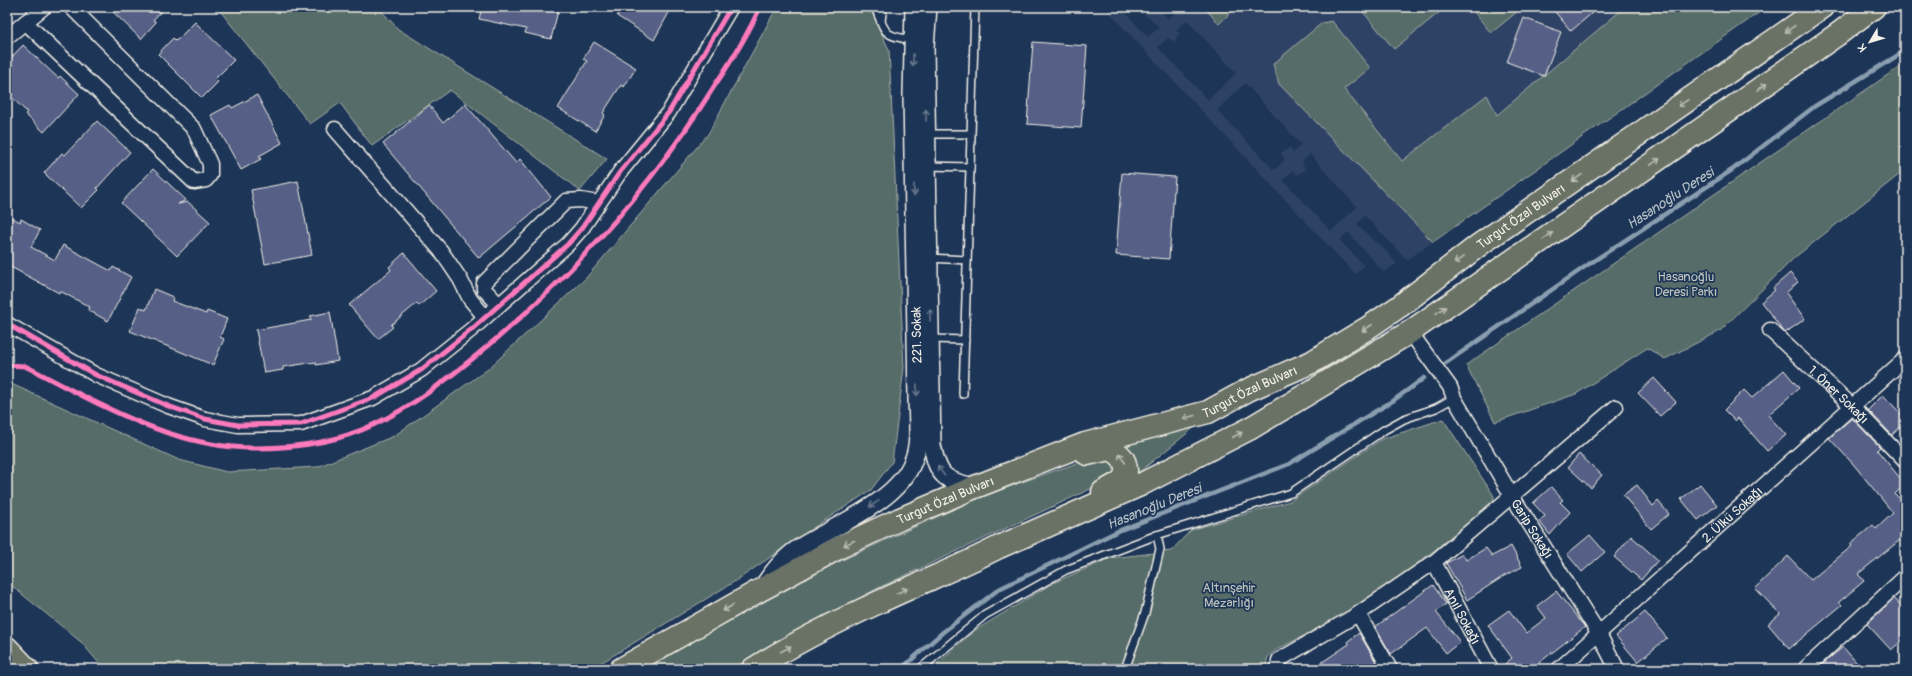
<svg xmlns="http://www.w3.org/2000/svg" width="1912" height="676" font-family="Pangolin,sans-serif">
  <rect width="100%" height="100%" fill="#1d3557"/>
  <filter id="ink" filterUnits="userSpaceOnUse"><feTurbulence type="fractalNoise" baseFrequency=".025" numOctaves="2"/><feDisplacementMap in="SourceGraphic" scale="8" xChannelSelector="R" yChannelSelector="G"/><feConvolveMatrix kernelMatrix="1 2 1 2 8 2 1 2 1" color-interpolation-filters="sRGB"/></filter>
  <g filter="url(#ink)">
    <path fill="#2e4265" fill-rule="evenodd" d="M1104,7h16l28,30 11,-10 -9,-9 -5,-2 -2,-5 1,-4h14l10,12 10,-9 -3,-3h592l-360,253 -42,-44 -8,8 20,20 2,-1 18,21 -14,8 -35,-40 -8,8 24,26 -9,8zM1187,20l49,53 -28,27 -50,-53 10,-9 6,4 6,-9 -4,-3zM1245,83l56,62 -8,8 -3,-6 -9,6 4,7 -11,10 -57,-60zM1310,154l47,53 -26,24 -48,-51 10,-10 4,5 9,-5 -4,-8z"/>
    <g fill="#576c67" stroke="#a6aea8">
      <path d="M217,7h161l20,22 209,130 -27,32 -130,-101 -78,56 -32,-43 -30,21z"/>
      <path d="M777,7h93l19,43 15,318 -12,94 -21,28 -61,40 -73,50 -146,89h-487l-23,-27 -74,-60v-200l172,78 48,12 90,-5 77,-31 94,-67 98,-91 122,-144z"/>
      <path d="M1204,7h32l-17,17z"/>
      <path d="M1359,7h87l-52,42z"/>
      <path d="M1470,7h53l-32,26z"/>
      <path d="M1625,7h142l-334,235 -154,-158 -6,-20 49,-41 10,-2 38,47 -26,21 58,72 85,-66 10,20z"/>
      <path d="M1905,63v107l-111,88 -74,73 -55,28 -18,-11 -71,46 -81,28 -29,-57z"/>
      <path d="M1443,419l51,77 -1,7 -62,50 -69,53 -86,44 -8,7 -3,12h-334l43,-38 79,-48 58,-25 60,-7 20,-21 99,-29 92,-62z"/>
      <path d="M1196,426l-59,48 -1,-16 -10,-14z"/>
      <path d="M1106,453l13,18 -18,13 -225,105 -145,80h-83l53,-33 135,-73 146,-67z"/>
    </g>
    <g fill="none" stroke-linecap="round" stroke-linejoin="round">
      <g stroke="#8a9eb0" stroke-width="4.5">
        <path d="M1446,363l143,-99 143,-94 83,-64 90,-55"/>
        <path d="M901,669l42,-37 56,-43 119,-58 171,-67 105,-64 30,-22"/>
      </g>
    </g>
    <g fill="#566087" stroke="#f4f1e8">
      <path d="M108,7h57l-12,13 3,2 -15,17z"/>
      <path d="M482,7h77l-8,32 -26,-6 1,-4 -47,-10z"/>
      <path d="M623,7h49l-18,33 -37,-24z"/>
      <path d="M1551,7h48l-28,24z"/>
      <path d="M1524,18l37,14 -17,44 -37,-14z"/>
      <path d="M195,22l39,38 -19,19 3,3 -16,16 -44,-44 15,-16 3,3z"/>
      <path d="M594,42l42,26 -12,19 -3,-2 -18,28 2,2 -10,16 -37,-23 29,-47 -4,-2z"/>
      <path d="M1033,42l54,4 -6,82 -54,-4z"/>
      <path d="M23,45l35,33 2,-2 19,18 -35,38 -19,-18 2,-2 -20,-19v-31z"/>
      <path d="M257,95l25,48 -23,13 2,3 -20,11 -30,-55 19,-10 2,3z"/>
      <path d="M465,104l51,59 4,-4 31,38 -72,61 -96,-114 46,-39 14,18z"/>
      <path d="M97,121l33,31 -33,36 2,2 -18,18 -37,-35 18,-20 3,2z"/>
      <path d="M153,169l33,31 -8,4 10,-2 22,20 -33,34 -56,-53z"/>
      <path d="M1122,173l53,4 -6,82 -53,-4z"/>
      <path d="M298,181l14,74 -47,9 -14,-74z"/>
      <path d="M7,215l13,7 1,-3 19,11 -9,17 24,13 8,-15 48,26 2,-4 18,10 -23,44 -20,-11 2,-3 -19,-10 -11,-6 -1,2 -52,-28z"/>
      <path d="M404,253l32,38 -17,15 -2,-3 -26,22 2,2 -15,12 -29,-34 42,-35 -2,-3z"/>
      <path d="M1790,273l8,9 -12,11 19,26 -20,14 -24,-31 14,-12 -2,-2z"/>
      <path d="M154,289l19,8 -1,4 34,13 1,-3 20,8 -7,18 4,2 -11,26 -83,-34 10,-24 6,3z"/>
      <path d="M330,312l8,49 -22,4v-3l-33,5v3l-19,3 -8,-43 55,-10 -1,-4z"/>
      <path d="M1784,370l15,18 -31,27 18,20 -19,16 -29,-33 -3,3 -11,-11 20,-20 8,8z"/>
      <path d="M1654,378l22,24 -16,14 -22,-23z"/>
      <path d="M1883,395l22,23v5l-13,12 -24,-25z"/>
      <path d="M1852,418l28,29 -3,3 28,34 -10,10 9,9 1,-1v34l-47,38 6,7 -25,21 3,3 -53,44 -21,-25 12,-10 -25,-26 33,-32 23,24 41,-34 -2,-2 23,-19 3,4 17,-16 -39,-48 -25,-27z"/>
      <path d="M1579,454l23,21 -11,13 -23,-21z"/>
      <path d="M1700,484l17,21 -19,15 -17,-21z"/>
      <path d="M1637,485l16,21 5,-5 11,13 -18,15 -28,-34z"/>
      <path d="M1551,487l12,13 -3,2 10,10 -20,23 -11,-14 6,-5 -12,-13z"/>
      <path d="M1590,535l15,17 -23,20 -15,-18z"/>
      <path d="M1631,536l27,24 -17,20 -27,-23z"/>
      <path d="M1511,546l11,21 -18,9 -37,24 -21,-37 17,-9 3,6 20,-12 6,8z"/>
      <path d="M1433,585l13,19 -10,8 24,30 -14,11 -19,-25 -36,26 -16,-27z"/>
      <path d="M1556,591l29,36 -54,42h-32l13,-11 -24,-33 21,-15 17,23 20,-15 -9,-12z"/>
      <path d="M1894,598l11,12v28l-14,12 -24,-26z"/>
      <path d="M1645,612l22,26 -29,24 -22,-26z"/>
      <path d="M1359,633l21,36h-68l37,-25 -1,-3z"/>
      <path d="M1843,647l19,22h-44l14,-13z"/>
    </g>
    <g fill="none" stroke-linecap="round" stroke-linejoin="round">
      <defs>
        <g id="service">
          <path d="M875,7c11,27 8,29 38,33"/>
          <path d="M881,21l2,-14"/>
          <path d="M927,134h44"/>
          <path d="M927,166l43,1"/>
          <path d="M929,258l38,2"/>
          <path d="M931,339l34,1"/>
          <path d="M963,394l12,-387"/>
          <path d="M920,669l65,-54 81,-45 91,-35 134,-42 93,-63 20,-11 32,-11 18,-10"/>
          <path d="M1125,669l20,-56 15,-64 -3,-14"/>
        </g>
        <g id="minor">
          <path d="M25,22l169,160 12,-2 4,-5v-11l-16,-35 -123,-122"/>
          <path d="M7,37l37,-30"/>
          <path d="M335,129l106,122 19,28 10,20 15,18"/>
          <path d="M499,305l-15,-16v-6l82,-82 15,-1 17,3"/>
          <path d="M7,324l89,51 72,31 37,13 33,6 63,-1 72,-26 48,-28 51,-41 96,-85 14,-16 38,-56 49,-60 62,-105"/>
          <path id="s1" d="M1770,330l82,76 53,55"/>
          <path id="s2" d="M1410,332l40,55 4,11 58,98 87,138 18,35"/>
          <path id="s3" d="M1434,562l57,107"/>
          <path d="M1358,614l32,55"/>
          <path d="M1278,669l1,-9 79,-46 76,-52 182,-155"/>
          <path id="s4" d="M1559,669l346,-310"/>
          <path d="M1805,669l100,-92"/>
        </g>
        <g id="tertiary">
          <path d="M928,7l-3,40 7,398c6,31 12,36 43,42"/>
          <path d="M762,588c10,-15 21,-30 37,-40 34,-22 99,-46 114,-87 8,-19 4,-44 4,-64l-5,-303 2,-87"/>
        </g>
        <g id="primary">
          <path d="M1087,454l23,-5c13,6 17,13 16,27l-7,7 -16,9"/>
          <path d="M7,648l20,21"/>
          <path id="s5" d="M621,669l141,-80 78,-42 60,-28 75,-32 110,-43 123,-32 40,-22 64,-28 54,-33 34,-23 79,-61 343,-238"/>
          <path d="M753,669c40,-25 83,-47 126,-67 40,-19 81,-35 120,-55l141,-62 109,-56 161,-97 428,-298 36,-27"/>
        </g>
      </defs>
      <use href="#service" stroke="#f4f1e8" stroke-width="10"/>
      <use href="#minor" stroke="#f4f1e8" stroke-width="17"/>
      <use href="#tertiary" stroke="#f4f1e8" stroke-width="20"/>
      <use href="#primary" stroke="#f4f1e8" stroke-width="25"/>
      <use href="#service" stroke="#1d3557" stroke-width="7"/>
      <use href="#minor" stroke="#1d3557" stroke-width="14"/>
      <use href="#tertiary" stroke="#1d3557" stroke-width="17"/>
      <use href="#primary" stroke="#6a7266" stroke-width="22"/>
      <defs>
        <g id="cycleway">
          <path d="M7,324l89,51 72,31 37,13 33,6 63,-1 72,-26 48,-28 51,-41 96,-85 14,-16 38,-56 49,-60 62,-105"/>
          <path d="M7,365l18,1c73,37 146,82 230,82 40,0 84,-6 120,-24 38,-18 70,-43 102,-69 93,-76 175,-169 238,-270 17,-25 33,-50 45,-78"/>
        </g>
      </defs>
      <use href="#cycleway" stroke="#1d3557" stroke-width="8"/>
      <use href="#cycleway" stroke="#fd7abc" stroke-width="5"/>
    </g>
    <defs><path id="oneway-shaft" d="M-6 0H5M1.5-3L5.5 0L1.5 3" fill="none" stroke-width="1.6" stroke-linecap="round" stroke-linejoin="round"/></defs>
    <g stroke="#bdbeb4">
      <use href="#oneway-shaft" transform="translate(1790 29) rotate(146)"/>
      <use href="#oneway-shaft" transform="translate(1762 87) rotate(-35)"/>
      <use href="#oneway-shaft" transform="translate(1683 103) rotate(145)"/>
      <use href="#oneway-shaft" transform="translate(1655 162) rotate(-35)"/>
      <use href="#oneway-shaft" transform="translate(1577 178) rotate(145)"/>
      <use href="#oneway-shaft" transform="translate(1548 236) rotate(-35)"/>
      <use href="#oneway-shaft" transform="translate(1459 260) rotate(144)"/>
      <use href="#oneway-shaft" transform="translate(1441 310) rotate(-35)"/>
      <use href="#oneway-shaft" transform="translate(1367 328) rotate(147)"/>
      <use href="#oneway-shaft" transform="translate(1189 417) rotate(165)"/>
      <use href="#oneway-shaft" transform="translate(1237 435) rotate(-27)"/>
      <use href="#oneway-shaft" transform="translate(1122 458) rotate(-124)"/>
      <use href="#oneway-shaft" transform="translate(849 543) rotate(155)"/>
      <use href="#oneway-shaft" transform="translate(902 591) rotate(-24)"/>
      <use href="#oneway-shaft" transform="translate(728 608) rotate(150)"/>
      <use href="#oneway-shaft" transform="translate(786 649) rotate(-27)"/>
    </g>
    <g stroke="#68778a">
      <use href="#oneway-shaft" transform="translate(913 60) rotate(91)"/>
      <use href="#oneway-shaft" transform="translate(926 115) rotate(-91)"/>
      <use href="#oneway-shaft" transform="translate(914 190) rotate(89)"/>
      <use href="#oneway-shaft" transform="translate(930 315) rotate(-91)"/>
      <use href="#oneway-shaft" transform="translate(917 390) rotate(89)"/>
      <use href="#oneway-shaft" transform="translate(941 471) rotate(-127)"/>
      <use href="#oneway-shaft" transform="translate(874 504) rotate(146)"/>
    </g>
  </g>
  <g text-anchor="middle" stroke-width="3.5" stroke-linejoin="round" paint-order="stroke">
    <g font-size="13" fill="#f4f1e8" stroke="#1d3557">
      <text dy="5" stroke="none"><textPath href="#s5" startOffset="1014">Turgut Özal Bulvarı</textPath></text>
      <text transform="translate(916 335) rotate(-91)" y="5">221. Sokak</text>
      <text dy="5" stroke="none"><textPath href="#s5" startOffset="690">Turgut Özal Bulvarı</textPath></text>
      <text dy="5" stroke="none"><textPath href="#s1" startOffset="94">1. Öner Sokağı</textPath></text>
      <text dy="5" stroke="none"><textPath href="#s5" startOffset="366">Turgut Özal Bulvarı</textPath></text>
      <text dy="5" stroke="none"><textPath href="#s4" startOffset="232">2. Ülkü Sokağı</textPath></text>
      <text dy="5" stroke="none"><textPath href="#s2" startOffset="232">Garip Sokağı</textPath></text>
      <text dy="5" stroke="none"><textPath href="#s3" startOffset="61">Anıl Sokağı</textPath></text>
    </g>
    <g font-size="13" fill="#bdc2bb" stroke="#1d3557">
      <text x="1686" y="281">Hasanoğlu<tspan x="1686" dy="15">Deresi Parkı</tspan></text>
      <text x="1229" y="592">Altınşehir<tspan x="1229" dy="15">Mezarlığı</tspan></text>
    </g>
    <g font-size="14" font-style="italic" fill="#b6c1c7" stroke="#1d3557">
      <text transform="translate(1670 198) rotate(-33)" y="5">Hasanoğlu Deresi</text>
      <text transform="translate(1154 506) rotate(-22)" y="5">Hasanoğlu Deresi</text>
    </g>
  </g>
  <rect width="1912" height="676" fill="none" stroke="#1d3557" stroke-width="24"/>
  <rect x="12" y="12" width="1888" height="652" fill="none" stroke="#f4f1e8" stroke-width="1.5" filter="url(#ink)"/>
  <g transform="translate(1870 42) rotate(232)" stroke="#1d3557" stroke-width="3" paint-order="stroke">
  <path d="M0-3L7 15L0 10L-7 15Z" fill="#f4f1e8"/>
  <text y="-6" font-size="11" font-weight="bold" text-anchor="middle" fill="#f4f1e8">K</text>
  </g>
</svg>
